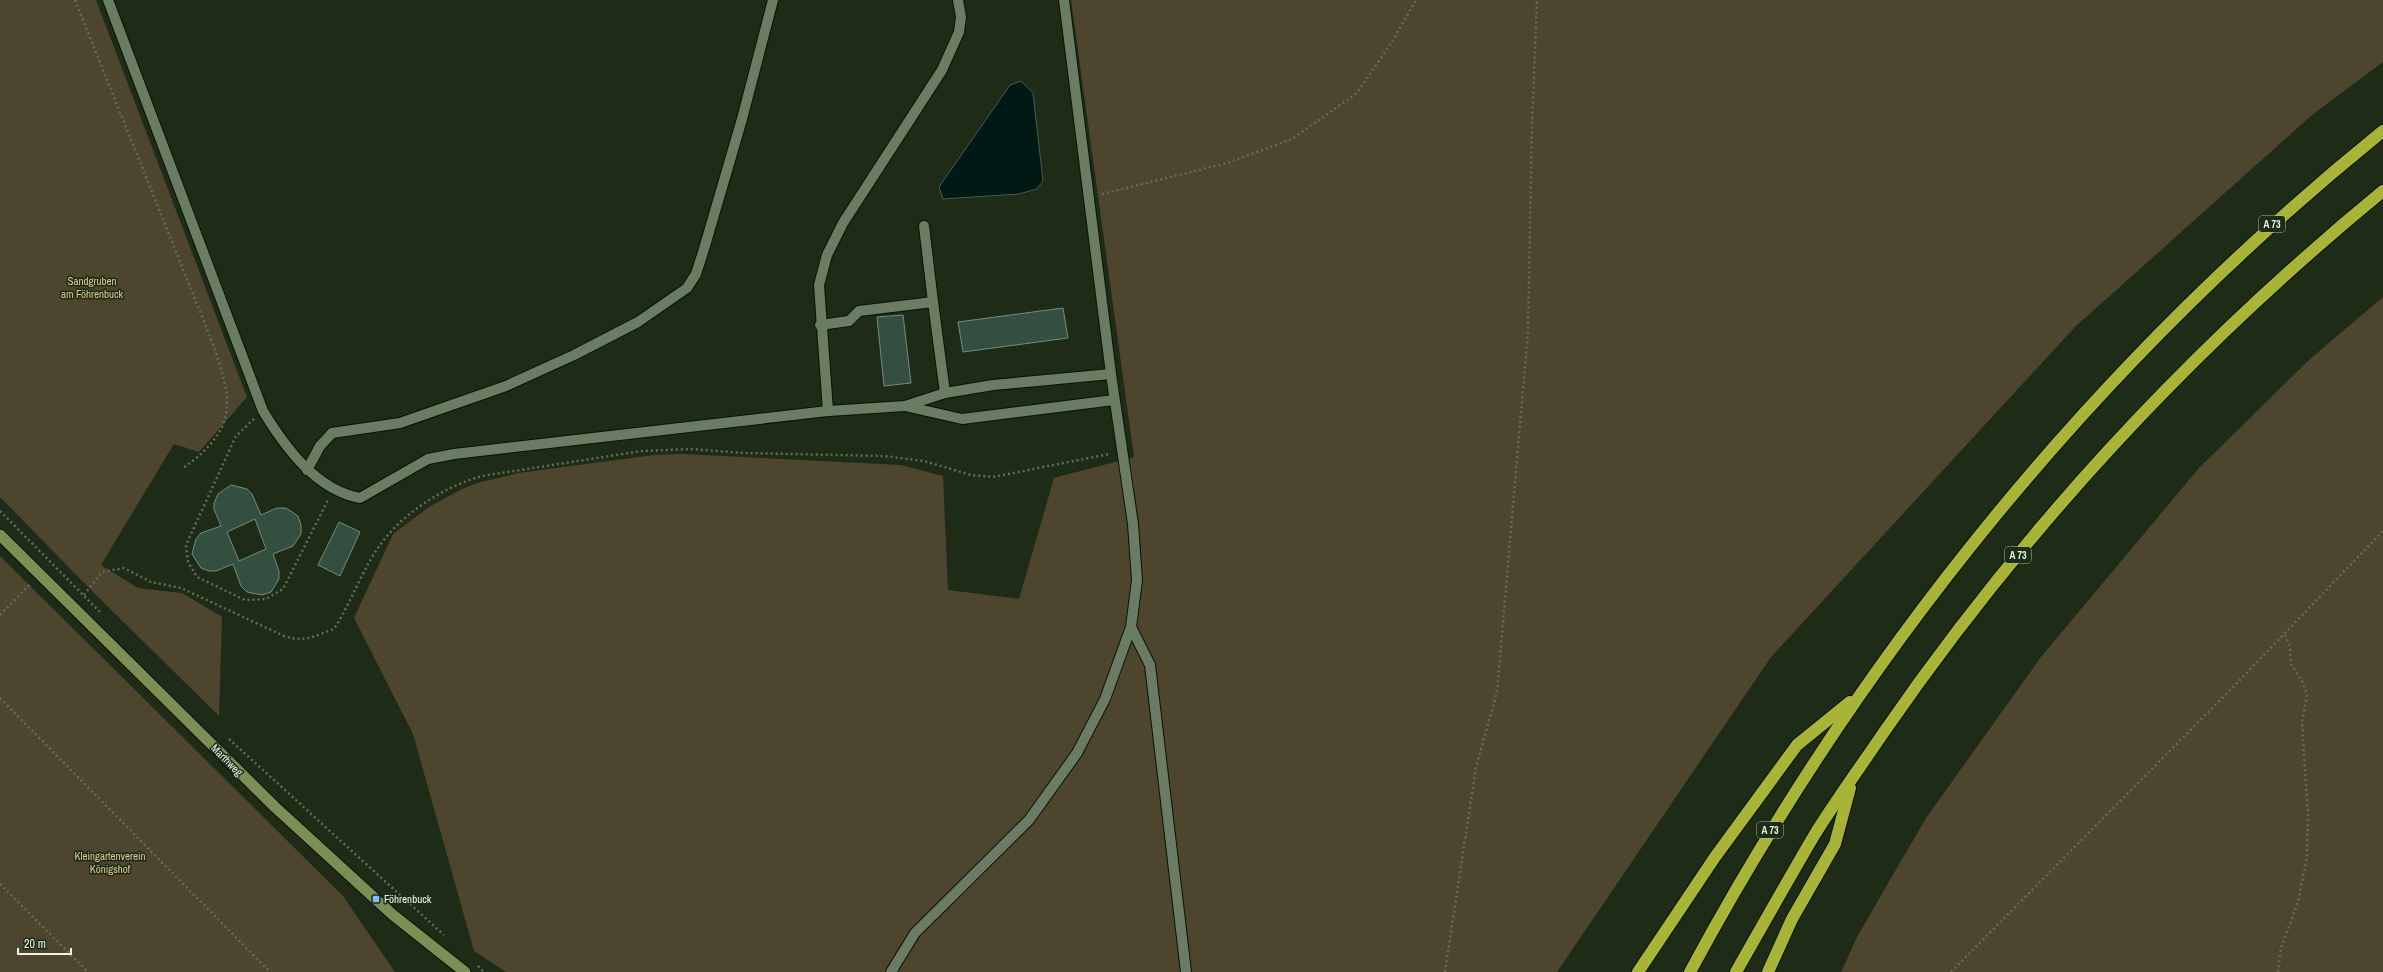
<svg xmlns="http://www.w3.org/2000/svg" width="2383" height="972" font-family="'Archivo Narrow',sans-serif">
  <rect width="100%" height="100%" fill="#1d2b17"/>
  <g fill="#4d452e">
    <path d="M0,0h96l151,397 -48,55 -25,-8 -73,121 37,23 44,5 40,24 -3,99 -125,-123 -94,-96z"/>
    <path d="M1071,0h1312v62l-71,53 -237,212 -304,330 -214,315h-1051l-32,-21 -61,-217 -59,-116 39,-84 36,-27 31,-17 17,-7 41,-10 136,-18 29,-1 218,11 42,11 5,114 71,9 35,-121 80,-21z"/>
    <path d="M2383,297v675h-542l17,-37 68,-117 115,-161 158,-189 111,-109z"/>
    <path d="M0,556l343,340 52,76h-395z"/>
  </g>
  <path fill="#001915" stroke="#475c55" d="M1021,81l12,12 10,88 -6,8 -18,5 -76,5 -4,-12 71,-102z"/>
  <g fill="#344f40" stroke="#718e7c" fill-rule="evenodd">
    <path d="M1063,308l5,30 -105,14 -5,-30z"/>
    <path d="M903,315l8,68 -27,3 -7,-69z"/>
    <path d="M231,485l16,4 5,5 9,21 16,-7h9l12,8 3,9v9l-8,12 -20,8 6,17v8l-8,13 -9,3 -15,-3 -6,-6 -8,-22 -17,7h-7l-8,-3 -9,-14 4,-15 5,-6 20,-7 -7,-17v-6l4,-9zM255,519l11,30 -27,12 -12,-29z"/>
    <path d="M339,522l21,10 -20,44 -22,-11z"/>
  </g>
  <g fill="none" stroke-linecap="round" stroke-linejoin="round">
    <defs>
      <g id="service">
        <path d="M108,0l155,411c22,36 53,79 97,87l68,-39 26,-5 374,-43 77,-5 40,-13 48,-8 118,-11"/>
        <path d="M924,226l9,76"/>
        <path d="M820,325l29,-4 10,-10 74,-9 12,91"/>
        <path d="M905,406l57,13 152,-19"/>
        <path d="M828,411l-9,-126 8,-30 16,-32 99,-153 17,-38 2,-15 -3,-17"/>
        <path d="M307,470l13,-24 12,-13 68,-10 106,-37 68,-31 64,-33 49,-34 9,-14 8,-25 38,-130 31,-119"/>
        <path d="M1131,627l19,38 36,307"/>
        <path d="M891,972l24,-39 114,-113 48,-67 28,-54 26,-72 6,-47 -4,-56 -22,-150 -47,-374"/>
      </g>
      <path id="secondary" d="M0,535l275,272 118,108 72,57"/>
      <g id="motorway">
        <path d="M1638,972l77,-115 82,-112 53,-43"/>
        <path d="M1690,972c174,-323 407,-610 693,-841"/>
        <path d="M1736,972c26,-46 52,-92 79,-138 22,-35 46,-68 69,-102 140,-203 309,-385 499,-541"/>
        <path d="M1768,972l24,-53 43,-75 15,-56"/>
      </g>
    </defs>
    <use href="#service" stroke="#071402" stroke-width="12"/>
    <use href="#secondary" stroke="#071402" stroke-width="13"/>
    <use href="#motorway" stroke="#071402" stroke-width="14"/>
    <g stroke="#616e5c" stroke-width="2.5" stroke-dasharray="2 3" stroke-linecap="butt">
      <path d="M75,0l136,339c21,59 30,88 -28,129"/>
      <path d="M1102,194l125,-31 65,-24 65,-46 33,-48 26,-45"/>
      <path d="M254,419l-18,17 -50,109 2,17 9,15 48,23 21,-1 17,-10 45,-89"/>
      <path d="M0,511l101,102"/>
      <path d="M84,595l18,-23 22,-4 27,14 30,6 103,48c21,7 30,0 50,-7 18,-28 29,-62 49,-88 23,-30 63,-55 99,-65l160,-25 49,-2 53,4 140,3 40,5 47,14 22,2 116,-23"/>
      <path d="M0,615l30,-31"/>
      <path d="M0,698l270,274"/>
      <path d="M229,739l215,196"/>
      <path d="M0,884l88,88"/>
      <path d="M478,966l6,6"/>
      <path d="M1445,972l31,-205 21,-75 31,-361 4,-209 5,-122"/>
      <path d="M1951,972l286,-289 146,-152"/>
      <path d="M2278,972l3,-24 17,-46 9,-45 1,-41 -6,-93 5,-28 -4,-12 -12,-19 -1,-18 -6,-13"/>
    </g>
    <use href="#service" stroke="#6b7c64" stroke-width="10"/>
    <use href="#secondary" stroke="#7d8d56" stroke-width="11"/>
    <use href="#motorway" stroke="#a8b437" stroke-width="12"/>
  </g>
  <rect fill="#7cbef9" stroke="#1d2b17" stroke-width="1.5" x="372" y="895" width="8" height="8" rx="2"/>
  <g text-anchor="middle" stroke-width="3" stroke-linejoin="round" paint-order="stroke">
    <g fill="#1d2b17" stroke="#afbaaa" stroke-width="1">
      <rect x="2259" y="216" width="26" height="16" rx="3"/>
      <rect x="2005" y="547" width="26" height="16" rx="3"/>
      <rect x="1757" y="822" width="26" height="16" rx="3"/>
    </g>
    <g font-size="10" font-weight="bold" fill="#edf7e9">
      <text x="2272" y="228">A 73</text>
      <text x="2018" y="559">A 73</text>
      <text x="1770" y="834">A 73</text>
    </g>
    <g font-size="11" fill="#ddcb93" stroke="#1d2b17">
      <text x="92" y="285">Sandgruben<tspan x="92" dy="13">am Föhrenbuck</tspan></text>
      <text x="110" y="860">Kleingartenverein<tspan x="110" dy="13">Königshof</tspan></text>
    </g>
    <g font-size="11" fill="#edf7e9" stroke="#1d2b17">
      <text transform="translate(227 760) rotate(45)" y="4">Marthweg</text>
    </g>
    <g font-size="11" fill="#edf7e9" stroke="#1d2b17" text-anchor="start">
      <text x="384" y="903">Föhrenbuck</text>
    </g>
  </g>
  <path d="M18 948v6h53v-6" fill="none" stroke="#edf7e9" stroke-width="2"/>
  <text x="24" y="948" font-size="12" fill="#edf7e9" stroke="#1d2b17" stroke-width="3" paint-order="stroke">20 m</text>
</svg>
